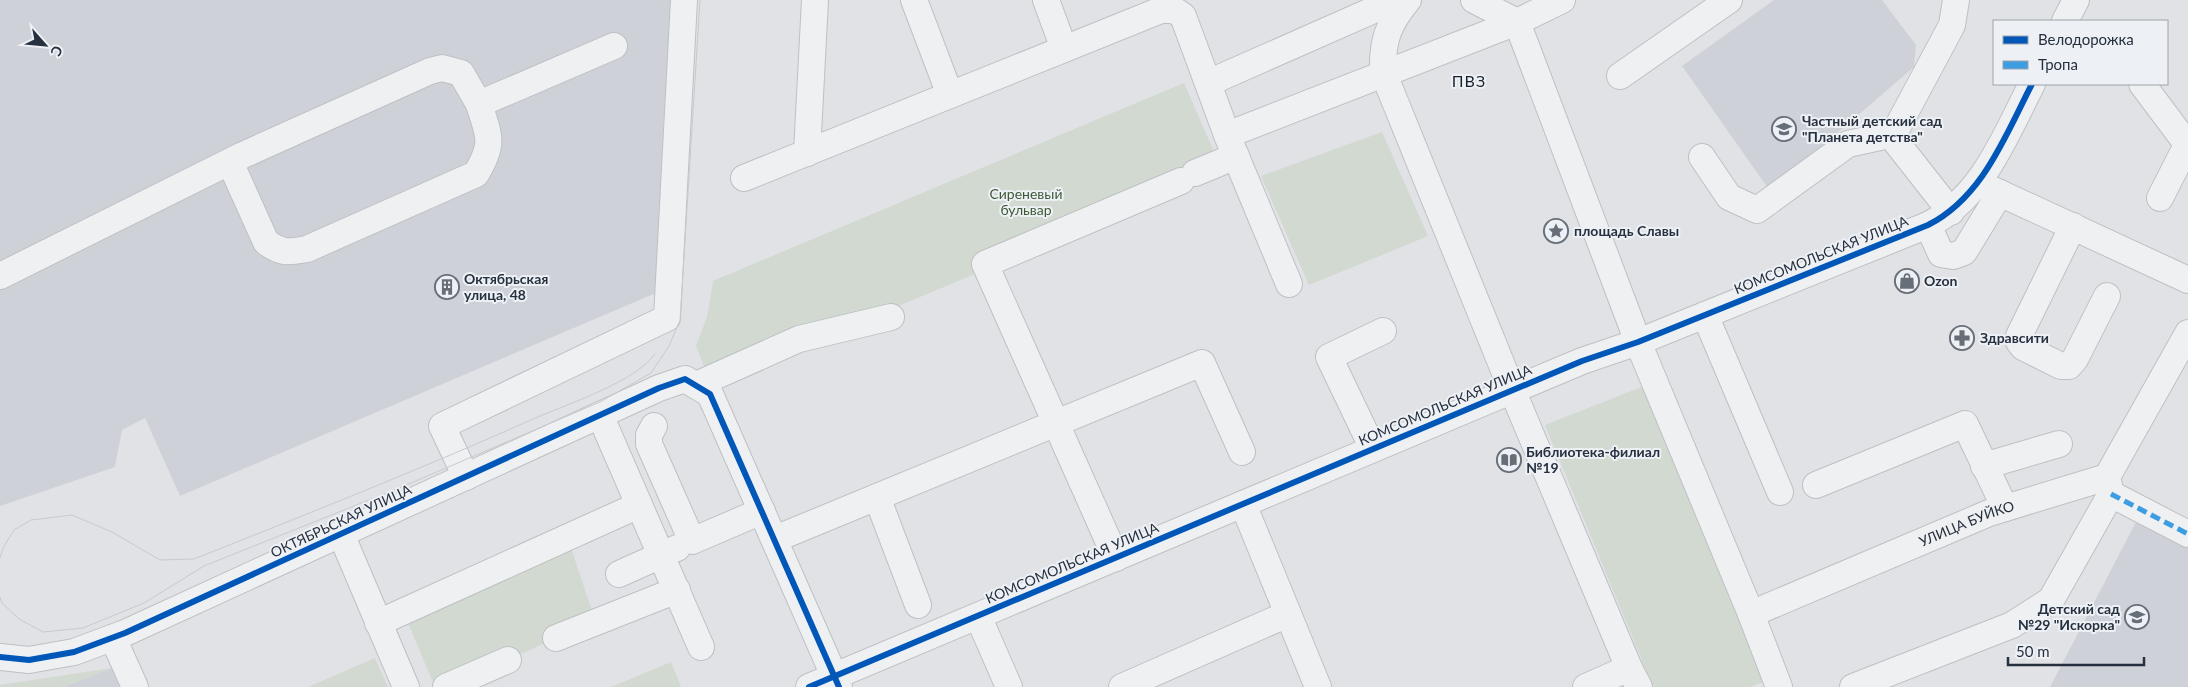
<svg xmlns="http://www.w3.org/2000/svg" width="2188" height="687" font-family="Lato,sans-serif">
  <rect width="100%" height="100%" fill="#e0e2e5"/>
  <g fill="#ced2d8">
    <path d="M0,0h684l-3,99h-16l-4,75 4,79 -2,37 -483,206 -35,-78 -23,12 -7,37 -115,39z"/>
    <path d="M1774,0h108l34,45 -2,22 -144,124 -88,-125z"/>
    <path d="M2137,520l51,27v140h-138z"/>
    <path d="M112,668l8,19h-57z"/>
  </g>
  <g fill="#d1d9d0">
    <path d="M1184,83l38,87 -461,194 -53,12 -12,-30 11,-29 6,-36z"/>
    <path d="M1382,132l46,104 -119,49 -48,-109z"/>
    <path d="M1649,384l127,293 -26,10h-97l-108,-262z"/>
    <path d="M568,539l27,81 -146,67h-14l-32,-76z"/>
    <path d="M375,658l13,29h-80z"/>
    <path d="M671,662l10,25h-70z"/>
    <path d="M112,668l-49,19h-63v-2z"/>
  </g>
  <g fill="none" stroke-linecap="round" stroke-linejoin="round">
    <defs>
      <g id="minor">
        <path d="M914,0l36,95"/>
        <path d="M1046,0l18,49"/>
        <path d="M1408,0c-20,24 -26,41 -25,72l125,308 121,288"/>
        <path d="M1474,0l43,22 121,320 113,272"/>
        <path d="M2065,21l11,-21"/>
        <path d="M1620,76l109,-76"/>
        <path d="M1208,83l188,-83"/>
        <path d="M2142,84l45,60"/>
        <path d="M1889,133l62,79"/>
        <path d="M1227,135l62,149"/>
        <path d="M807,153l8,-153"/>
        <path d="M1702,157l27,40 28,13 91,-66 32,-7 9,-4 9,-7 54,-101 4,-25"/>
        <path d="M230,162l36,80c16,12 23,10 41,7l169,-75c19,-32 13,-37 3,-70"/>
        <path d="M1195,173l41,-17"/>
        <path d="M744,178l417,-168h13l9,6 44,119 290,-113 45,-22"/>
        <path d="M1978,183l210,97"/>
        <path d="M2160,198l28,-55"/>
        <path d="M1928,225l13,29 12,2 11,-4 36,-59"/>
        <path d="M2073,226l-54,110v6l4,5 38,19h8l6,-7 32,-63"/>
        <path d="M0,276l243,-121 187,-84 12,-3 19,5 18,31 135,-58"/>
        <path d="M1705,315l75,177"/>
        <path d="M696,385l103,-46 92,-22"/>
        <path d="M600,415l101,232"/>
        <path d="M654,426l-5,9v9l43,97 70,-30"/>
        <path d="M1373,449l-44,-92 54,-26"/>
        <path d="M1984,466l75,-22"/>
        <path d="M466,477l-24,-51 225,-108 17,-318"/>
        <path d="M1816,485l149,-61 40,84"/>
        <path d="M2111,494l77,40"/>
        <path d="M877,497l41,108"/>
        <path d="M1243,504l75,183"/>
        <path d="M341,534l65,153"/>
        <path d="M775,539l427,-176 40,89"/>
        <path d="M1116,558l-131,-294 196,-83"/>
        <path d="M619,574l58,-26"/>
        <path d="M978,616l31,71"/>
        <path d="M378,623l261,-118"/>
        <path d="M113,638l22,49"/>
        <path d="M556,638l121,-48"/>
        <path d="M0,657l29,3 45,-8 51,-19 534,-245 26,-9 25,15 129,293"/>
        <path d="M446,687l62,-27"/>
        <path d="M809,687l773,-326 56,-19 290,-117c55,-28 77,-89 104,-141"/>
        <path d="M1122,687l166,-73"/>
        <path d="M1586,687l43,-19 10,19"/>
        <path id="s1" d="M1779,687l-28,-73 238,-101 118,-36 81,-144"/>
        <path d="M1853,687l159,-62 39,-25 60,-106 -4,-17"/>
      </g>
    </defs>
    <use href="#minor" stroke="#bec0c3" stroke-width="28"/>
    <use href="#minor" stroke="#eff0f2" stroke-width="26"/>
    <g stroke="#c8cacd" stroke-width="1">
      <path d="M0,558l3,-10 11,-18 17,-10 41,-5 40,17 48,28 34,-1c116,-46 232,-92 346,-143 31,-13 96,-35 115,-62"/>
      <path d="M0,597l2,6 17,16 24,13 40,-4 61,-25 60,-37 200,-80 196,-84 51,-29 18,-27 11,-26 20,-320"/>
    </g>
    <path stroke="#3d9de3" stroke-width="5" stroke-dasharray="10 5" stroke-linecap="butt" d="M2111,494l77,40"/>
    <defs>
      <g id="cycleway">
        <path d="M0,657l29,3 45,-8 51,-19 534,-245 26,-9 25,15 129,293"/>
        <path d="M809,687l773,-326 56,-19 290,-117c55,-28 77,-89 104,-141"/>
      </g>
    </defs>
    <use href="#cycleway" stroke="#edf1f5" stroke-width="9"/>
    <use href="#cycleway" stroke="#0057b8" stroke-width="6"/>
  </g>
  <defs>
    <symbol id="school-ring" viewBox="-11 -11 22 22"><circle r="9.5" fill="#edf1f5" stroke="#686e78" stroke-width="1.5"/><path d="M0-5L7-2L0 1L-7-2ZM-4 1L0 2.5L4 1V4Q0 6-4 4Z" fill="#686e78"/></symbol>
    <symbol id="sight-ring" viewBox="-11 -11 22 22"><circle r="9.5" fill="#edf1f5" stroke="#686e78" stroke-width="1.5"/><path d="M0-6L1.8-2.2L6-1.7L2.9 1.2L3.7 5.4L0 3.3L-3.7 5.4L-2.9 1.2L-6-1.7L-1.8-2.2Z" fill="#686e78"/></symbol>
    <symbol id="shop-ring" viewBox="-11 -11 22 22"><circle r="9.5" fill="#edf1f5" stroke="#686e78" stroke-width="1.5"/><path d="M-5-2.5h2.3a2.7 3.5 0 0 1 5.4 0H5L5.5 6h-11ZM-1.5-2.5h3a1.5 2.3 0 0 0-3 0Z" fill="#686e78"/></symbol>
    <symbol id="building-ring" viewBox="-11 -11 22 22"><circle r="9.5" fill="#edf1f5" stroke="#686e78" stroke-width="1.5"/><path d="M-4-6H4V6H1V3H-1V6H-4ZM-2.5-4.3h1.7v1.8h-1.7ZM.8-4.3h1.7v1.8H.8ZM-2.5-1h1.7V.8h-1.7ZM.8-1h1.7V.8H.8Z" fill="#686e78"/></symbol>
    <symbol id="pharmacy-ring" viewBox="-11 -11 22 22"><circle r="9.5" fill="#edf1f5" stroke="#686e78" stroke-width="1.5"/><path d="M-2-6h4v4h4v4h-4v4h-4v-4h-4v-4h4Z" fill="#686e78"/></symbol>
    <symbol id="library-ring" viewBox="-11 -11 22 22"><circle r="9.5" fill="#edf1f5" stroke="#686e78" stroke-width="1.5"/><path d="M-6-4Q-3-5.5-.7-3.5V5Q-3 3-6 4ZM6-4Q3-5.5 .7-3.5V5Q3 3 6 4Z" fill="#686e78"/></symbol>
  </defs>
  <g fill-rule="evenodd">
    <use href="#school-ring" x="1770" y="115" width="28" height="28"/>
    <use href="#sight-ring" x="1542" y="217" width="28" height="28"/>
    <use href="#shop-ring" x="1893" y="267" width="28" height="28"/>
    <use href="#building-ring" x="433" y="273" width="28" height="28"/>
    <use href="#pharmacy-ring" x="1948" y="324" width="28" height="28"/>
    <use href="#library-ring" x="1495" y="446" width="28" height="28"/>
    <use href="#school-ring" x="2123" y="603" width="28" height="28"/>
  </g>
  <g text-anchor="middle" stroke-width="4" stroke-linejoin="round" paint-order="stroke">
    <g font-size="14" font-weight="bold" fill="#27303e" stroke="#edf1f5" text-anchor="start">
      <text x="1802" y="126">Частный детский сад<tspan x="1802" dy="16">"Планета детства"</tspan></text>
      <text x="1574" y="236">площадь Славы</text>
      <text x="464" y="284">Октябрьская<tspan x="464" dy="16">улица, 48</tspan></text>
      <text x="1924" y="286">Ozon</text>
      <text x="1980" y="343">Здравсити</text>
      <text x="1526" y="457">Библиотека-филиал<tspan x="1526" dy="16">№19</tspan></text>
      <text x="2120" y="614" text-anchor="end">Детский сад<tspan x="2120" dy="16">№29 "Искорка"</tspan></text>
    </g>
    <g font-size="14" fill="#3d5935" stroke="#edf1f5">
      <text x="1026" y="199">Сиреневый<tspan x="1026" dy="16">бульвар</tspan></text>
    </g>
    <g font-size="14" fill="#27303e" stroke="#edf1f5">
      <text transform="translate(1821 255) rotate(-22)" y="5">КОМСОМОЛЬСКАЯ УЛИЦА</text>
      <text transform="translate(1445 405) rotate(-23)" y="5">КОМСОМОЛЬСКАЯ УЛИЦА</text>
      <text transform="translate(341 521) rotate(-25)" y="5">ОКТЯБРЬСКАЯ УЛИЦА</text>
      <text dy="5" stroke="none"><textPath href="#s1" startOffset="312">УЛИЦА БУЙКО</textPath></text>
      <text transform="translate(1072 563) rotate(-23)" y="5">КОМСОМОЛЬСКАЯ УЛИЦА</text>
    </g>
    <g font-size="16" letter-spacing="1" fill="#1a222e" stroke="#edf1f5">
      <text x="1469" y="87">ПВЗ</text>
    </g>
  </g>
  <rect x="1993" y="20" width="175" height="65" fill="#edf1f5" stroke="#9ea4ac"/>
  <rect x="2003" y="36" width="25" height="8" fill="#0057b8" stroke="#9ea4ac"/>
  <text x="2038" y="45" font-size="15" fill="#27303e">Велодорожка</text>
  <rect x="2003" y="61" width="25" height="8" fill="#3d9de3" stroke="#9ea4ac"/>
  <text x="2038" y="70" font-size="15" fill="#27303e">Тропа</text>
  <g transform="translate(45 45) rotate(117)" stroke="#edf1f5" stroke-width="4" paint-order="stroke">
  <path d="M0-4L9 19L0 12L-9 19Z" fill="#27303e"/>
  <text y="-8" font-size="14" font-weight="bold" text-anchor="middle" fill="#27303e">С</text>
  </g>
  <path d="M2008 657v8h136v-8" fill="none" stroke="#27303e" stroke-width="2.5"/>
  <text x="2016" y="657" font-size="15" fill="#27303e" stroke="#edf1f5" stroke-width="4" paint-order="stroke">50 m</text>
</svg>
